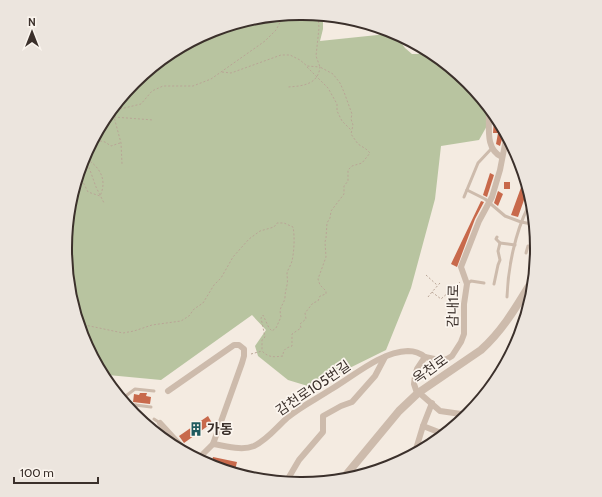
<svg xmlns="http://www.w3.org/2000/svg" width="602" height="497" font-family="Cabin,'Noto Sans KR',sans-serif">
  <rect width="100%" height="100%" fill="#f4ebe1"/>
  <path fill="#b8c4a0" d="M301,13l23,5 -1,3v8l-3,12 67,-7 10,3 8,11 7,6h14l35,24 1,3 7,2 18,29 1,12 -9,16 -38,6 -6,53 -24,89 -25,62 -75,37 -23,-7 -30,-24 -3,-10 11,-16 -14,-15 -91,65 -53,-5 -25,-37 -17,-90 18,-90 51,-76 76,-51z"/>
  <g fill="#c8694b">
    <path d="M494,121l9,15 -3,10 -4,-2 2,-11h-5z"/>
    <path d="M490,173l4,2 -7,22 -4,-2z"/>
    <rect x="504" y="182" width="6" height="7"/>
    <path d="M523,182l4,19 -3,-1 -6,17 -7,-2z"/>
    <path d="M498,191l5,3 -5,12 -4,-3z"/>
    <path d="M481,201l3,1 -9,17 -18,48 -6,-3z"/>
    <path d="M140,393h7l-1,3 5,1 -1,7 -17,-2 1,-8 5,1z"/>
    <path d="M208,416l4,7 -28,20 -5,-7z"/>
    <path d="M213,457l24,5 -2,8 -24,-4z"/>
  </g>
  <g fill="none" stroke-linecap="round" stroke-linejoin="round">
    <g stroke="#b9a596" stroke-width="1" stroke-dasharray="2 2" stroke-linecap="butt">
      <path d="M307,67l21,21 9,16v7l5,10 9,9"/>
      <path d="M222,72l9,1 50,-18h9l10,5 7,6 13,1c-2,18 -18,19 -32,20"/>
      <path d="M116,110l25,-6 11,-13 11,-5h30l18,-7 54,-38 11,-11 7,-13"/>
      <path d="M112,116l2,1 7,26 1,21"/>
      <path d="M114,117l39,3"/>
      <path d="M96,140l9,2 6,4 9,-3"/>
      <path d="M85,156l11,31 8,16"/>
      <path d="M80,176l8,16 12,4c8,-17 -1,-30 -15,-38l-3,7"/>
      <path d="M426,275l11,10"/>
      <path d="M440,283l-8,9 9,7 19,-17"/>
      <path d="M428,297l4,-5"/>
      <path d="M80,324l43,9 11,-2 18,-6 29,-4 8,-5 5,-7 9,-6 11,-18 7,-7 12,-21 16,-18 11,-8 14,-4 3,-4h7l9,4c2,10 1,25 -1,34 -1,4 -4,8 -5,12 0,4 1,8 0,12 -1,5 -2,8 -2,12 -1,9 -7,9 -4,20l-5,11 -4,3 -3,-3 -6,-13 -2,3 4,19 -3,3v11"/>
      <path d="M251,354l11,-3c7,7 12,6 21,5 0,-7 3,-8 9,-10v-12l9,-6 -1,-4 6,-5 -1,-6 8,-10 5,-2 2,-5 6,-2v-3l-6,-6 -2,-6 8,-22 -1,-15 1,-4 1,-15 3,-5 1,-7 13,-17v-8l4,-5v-11l4,-4 10,-3 8,-10 -4,-4 -8,-5 -7,-10 2,-9 -2,-6 1,-5 -8,-22 -4,-9 -7,-9 -13,-7 -4,-11 3,-28 -1,-12"/>
    </g>
    <g stroke="#cdbbac" stroke-width="3">
      <path d="M467,190l18,9 20,17 16,6 11,2"/>
      <path d="M464,197l14,-34 14,-15"/>
      <path d="M500,243l15,2"/>
      <path d="M526,253l2,-7h8"/>
      <path d="M467,284l4,-3 13,2"/>
      <path d="M494,284l4,-19 2,-5 -2,-9 2,-8 -4,-4 1,-2"/>
      <path d="M507,297c1,-29 8,-64 21,-90"/>
      <path d="M123,398l12,-9 19,2"/>
      <path d="M127,404l24,3"/>
      <path d="M135,415l1,-10"/>
      <path d="M154,419l6,4"/>
    </g>
    <g stroke="#cdbbac" stroke-width="6">
      <path d="M489,114c0,16 -3,36 13,43"/>
      <path d="M168,391l66,-46h5l5,4v7l-2,7 -29,81 -14,14"/>
      <path d="M432,403l-9,23 18,7"/>
      <path d="M468,415l-28,-4 -24,-21 -2,-6 1,-8 2,-7 8,-12 14,3 8,-1 5,-3 9,-14 3,-8v-30l3,-20 -6,-17 18,-46 13,-24 8,-27 6,-31"/>
      <path d="M160,423l21,23"/>
      <path d="M213,444c13,2 29,7 41,2 13,-6 23,-19 33,-28 13,-11 29,-19 43,-28 24,-14 50,-38 78,-39 7,0 12,2 17,6"/>
      <path d="M416,449l7,-23"/>
      <path d="M290,482l-1,-5 10,-17 24,-28v-16l18,-10 11,-4 23,-26 10,-19"/>
    </g>
    <path stroke="#cdbbac" stroke-width="8" d="M346,475l53,-64 19,-18 63,-43c21,-19 34,-41 48,-64"/>
  </g>
  <defs>
    <symbol id="building-bare" viewBox="-9 -9 18 18"><path d="M-4-6H4V6H1V3H-1V6H-4ZM-2.5-4.3h1.7v1.8h-1.7ZM.8-4.3h1.7v1.8H.8ZM-2.5-1h1.7V.8h-1.7ZM.8-1h1.7V.8H.8Z" fill="#1f5a5e" stroke="#fbf5ee" stroke-width="2.5" paint-order="stroke"/></symbol>
  </defs>
  <g fill-rule="evenodd">
    <use href="#building-bare" x="186" y="419" width="20" height="20"/>
  </g>
  <g text-anchor="middle" stroke-width="3.5" stroke-linejoin="round" paint-order="stroke">
    <g font-size="14" fill="#3b302b" stroke="#fbf5ee">
      <text transform="translate(453 306) rotate(-89)" y="5">감내1로</text>
      <text transform="translate(430 369) rotate(-35)" y="5">옥천로</text>
      <text transform="translate(313 388) rotate(-34)" y="5">감천로105번길</text>
    </g>
    <g font-size="14" font-weight="bold" fill="#3b302b" stroke="#fbf5ee" text-anchor="start">
      <text x="207" y="434">가동</text>
    </g>
  </g>
  <path d="M0 0H602V497H0ZM300 20H302A228 228 0 0 1 530 248V249A228 228 0 0 1 302 477H300A228 228 0 0 1 72 249V248A228 228 0 0 1 300 20Z" fill="#ece5de" fill-rule="evenodd"/>
  <path fill="none" stroke="#3b302b" stroke-width="2" d="M300 20H302A228 228 0 0 1 530 248V249A228 228 0 0 1 302 477H300A228 228 0 0 1 72 249V248A228 228 0 0 1 300 20Z"/>
  <g transform="translate(32 32)" stroke="#fbf5ee" stroke-width="3" paint-order="stroke">
  <path d="M0-3L7 15L0 10L-7 15Z" fill="#3b302b"/>
  <text y="-6" font-size="11" font-weight="bold" text-anchor="middle" fill="#3b302b">N</text>
  </g>
  <path d="M14 477v6h84v-6" fill="none" stroke="#3b302b" stroke-width="2"/>
  <text x="20" y="477" font-size="12" fill="#3b302b" stroke="#fbf5ee" stroke-width="3" paint-order="stroke">100 m</text>
</svg>
